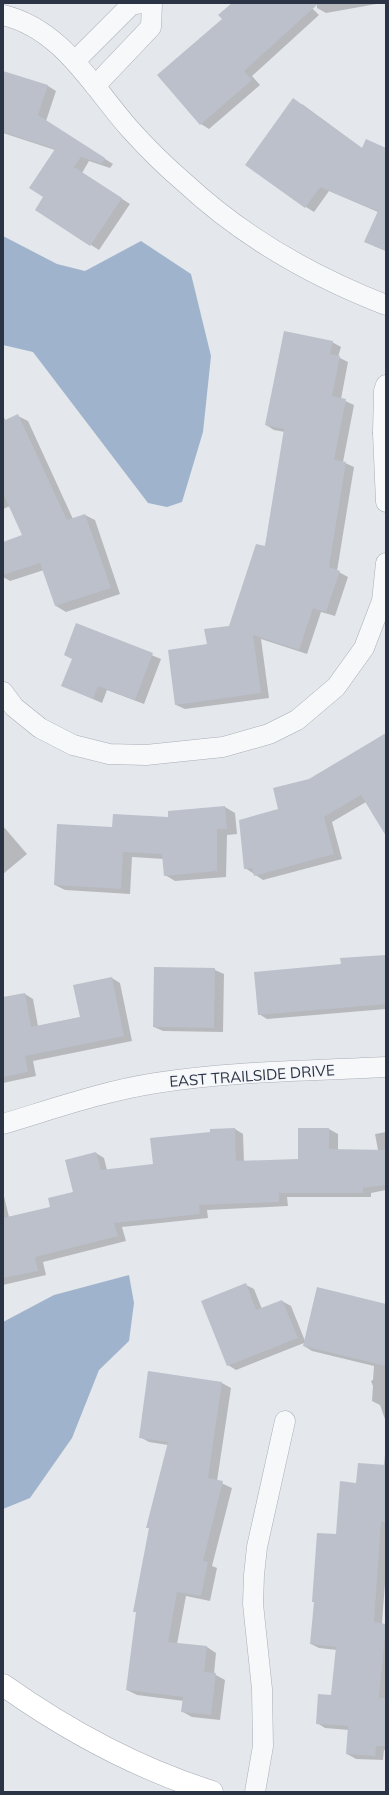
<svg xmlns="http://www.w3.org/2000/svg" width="389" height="1795" font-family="Mulish,sans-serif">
  <rect width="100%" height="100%" fill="#e4e7ec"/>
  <g fill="#9fb4cc">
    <path d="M3,236l54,28 28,7 56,-30 50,33 20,82 -8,76 -21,70 -15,5 -19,-4 -115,-151 -30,-7z"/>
    <path d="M129,1275l5,28 -5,38 -30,29 -27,68 -42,60 -27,11v-187l51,-27z"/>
  </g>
  <g fill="#0003">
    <path d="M234,3h73l12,12 -67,61 8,9 -51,44 -8,-5 22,-105z"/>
    <path d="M317,3h65l-56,10 -9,-5z"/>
    <path d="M3,72l45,14 8,5 -10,30 67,43 -3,4 -21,-7 -7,12 48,31 -31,46 -63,-40 8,-13 11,-47 -52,-17z"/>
    <path d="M302,104l61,45h23v102l-12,-5 4,-34 -49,-21 -15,21 -8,-5z"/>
    <path d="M332,342l9,5 -3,10 10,5 -7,37 13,6 -11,57 11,5 -17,104 11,6 -13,39 -14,-4 -14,42 -46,-15 8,59 -84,11 -9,-4 32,-60 21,-18 36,-79 20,-116 -11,-2 -8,-5z"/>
    <path d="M3,416l3,5 12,-5 10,5 45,98 12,-4 10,5 25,74 -54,18 -10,-6 -12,-36 -34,11 -7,-4v-34l21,-7 -14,-30 -7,3z"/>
    <path d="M77,624l84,35 -17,45 -37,-14 -5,13 -39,-17 10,-26z"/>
    <path d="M386,735v90l-20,-23 -34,20 10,37 -79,21 -18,-12 34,-58 31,-30z"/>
    <path d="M225,807l10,6 2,21 -10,1 -1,42 -51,4 -10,-6 -1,-16 -32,-2 -2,37 -65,-4 -10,-5 58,-57z"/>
    <path d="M3,826l24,28 -24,20z"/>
    <path d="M386,956v53l-119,10 -8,-5 83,-49z"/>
    <path d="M155,968l60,2 9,4 -1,58 -60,-1 -9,-4z"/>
    <path d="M112,978l8,5 12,58 -99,20 3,15 -33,7v-85l22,-4 8,5 5,27 43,-9z"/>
    <path d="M235,1129l8,5 1,28 55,-2v-31h30l9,5v16h40l-3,-16 11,-2v58l-15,3v4h-84l1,9 -81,4 1,8 -86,9 4,14 -83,21 3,13 -43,10v-93l6,25 42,-9 23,-16 22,-39 8,5 3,12 47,-5z"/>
    <path d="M246,1285l8,4 8,20 20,-8 9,5 14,35 81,-36v117l-6,-17 -8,-4 1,-15 -2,-5 2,-1 1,-14 -62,-15 -8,-5v-3l-68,27 -8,-5z"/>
    <path d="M222,1383l9,5 -14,93 15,7 -20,78 5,2 -7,33 -24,-5 -9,48 30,3 9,6 -2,21 11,6 -5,40 -28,-3 -9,-5 1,-11 -47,-6 -10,-5 10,-77 -3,-2 16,-82 -3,-2 21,-82 -19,-3 -9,-5z"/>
    <path d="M386,1442v128l-4,54 4,1v125h-2l-1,10 -27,-1 -9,-5 2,-24 -24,-2 -8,-5 15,-27 5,-46 -18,-2 -8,-4 26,-109 20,-51 27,-18z"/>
  </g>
  <g fill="#bbc0ca">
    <path d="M232,3h87l-75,68 8,9 -52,45 -43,-50 65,-56 -4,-4z"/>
    <path d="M3,71l45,14 -10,30 67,43 -3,6 -21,-7 -7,10 48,31 -32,48 -55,-36 8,-13 -14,-9 26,-39 -52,-17z"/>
    <path d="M293,98l69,50 4,-9 20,9v103l-22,-9 14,-31 -58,-24 -15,21 -60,-43z"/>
    <path d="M284,331l49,10 -3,13 10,2 -8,40 14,3 -12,61 12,2 -17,105 11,4 -14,41 -13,-4 -14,42 -46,-15 8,58 -86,12 -7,-55 39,-6 -3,-15 25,-3 27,-82 9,2 19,-117 -19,-4z"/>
    <path d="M18,414l49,106 18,-6 26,74 -56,18 -15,-43 -37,12v-33l19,-7 -19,-42v-72z"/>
    <path d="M76,623l77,30 -18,47 -37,-14 -5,13 -32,-13 11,-27 -8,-4z"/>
    <path d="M386,733v103l-25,-41 -37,22 10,37 -80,22 -2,-8 -8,1 -5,-49 39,-11 -5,-21 36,-9z"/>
    <path d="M225,806l2,23h-10v42l-53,5 -2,-22 -39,-2 -2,37 -67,-4 3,-61 55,3 1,-13 55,3v-6z"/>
    <path d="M386,955v49l-128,11 -4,-43 87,-8 -1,-6z"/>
    <path d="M154,967l61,1 -1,60 -61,-1z"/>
    <path d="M112,977l12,59 -99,20 3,16 -25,5v-80l22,-4 6,34 49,-10 -7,-32z"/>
    <path d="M235,1128l1,33 62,-2v-31h31v21l57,1v35l-23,3v5h-84v9l-80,3 1,9 -86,9 4,13 -83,21 3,14 -35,7v-60l47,-11 -2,-9 25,-6 -8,-32 31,-8 5,18 52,-6 -3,-26 60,-6v-3z"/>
    <path d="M246,1283l10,27 26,-10 16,38 -71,28 -26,-65z"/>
    <path d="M317,1287l69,17v62l-83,-20z"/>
    <path d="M148,1371l74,11 -14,96 15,3 -20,80 5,1 -7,34 -24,-4 -9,50 39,4 -3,26 12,1 -5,42 -30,-3 2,-15 -57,-7 10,-78h-3l16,-84h-3l22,-86 -29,-4z"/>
    <path d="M358,1463l28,2v57h-5l-7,100 12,2 -7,74h7v48h-10l-1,10 -29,-2 2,-28 -32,-2 2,-30 13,1 5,-48 -26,-3 4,-42h-2l5,-69 19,1 4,-53 16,2z"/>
  </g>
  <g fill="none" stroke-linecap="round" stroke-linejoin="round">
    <defs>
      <g id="street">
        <path d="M3,15c59,14 89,71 126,113 17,19 36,38 56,55 57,53 129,94 201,122"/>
        <path d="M75,61l56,-56 11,-2"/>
        <path d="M95,86l56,-59 1,-24"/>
        <path d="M386,385l-2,6 -1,42 3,-3"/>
        <path d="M383,433l3,69"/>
        <path d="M3,692l11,15 26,21 33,17 36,9 37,1 77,-8 46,-13 28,-14 39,-33 28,-39 18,-47 4,-38"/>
        <path d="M3,1124c50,-15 101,-33 153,-41 76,-12 153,-12 230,-16"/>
        <path d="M255,1792l8,-46 -1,-57 -9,-85 1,-29 3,-28 28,-126"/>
      </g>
      <path id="secondary" d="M3,1685c65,46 133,83 209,107"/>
    </defs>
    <use href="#street" stroke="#a9aeb7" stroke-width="21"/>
    <use href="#secondary" stroke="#a9aeb7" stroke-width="23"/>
    <use href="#street" stroke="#f7f8fa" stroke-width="20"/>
    <use href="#secondary" stroke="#fff" stroke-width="22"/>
  </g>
  <g text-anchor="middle" stroke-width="3" stroke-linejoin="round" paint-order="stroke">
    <g font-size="15" fill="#2b3445" stroke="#f4f6f9">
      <text transform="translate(252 1076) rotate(-4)" y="5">EAST TRAILSIDE DRIVE</text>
    </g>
  </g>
  <rect width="389" height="1795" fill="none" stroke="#2b3445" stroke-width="8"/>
</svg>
